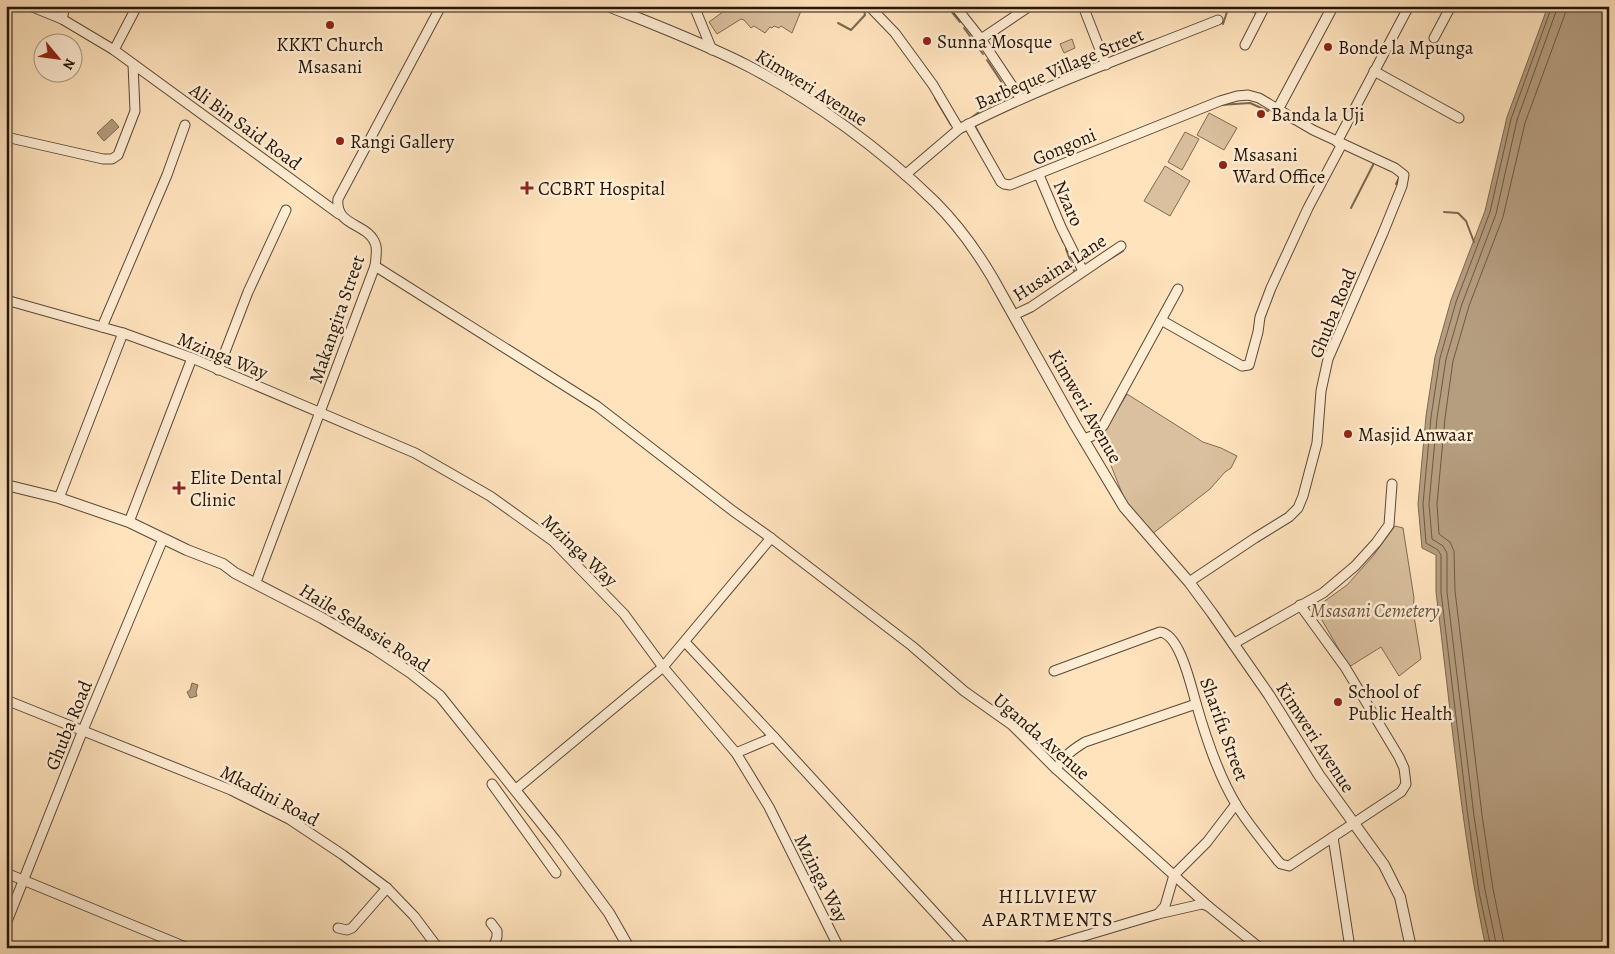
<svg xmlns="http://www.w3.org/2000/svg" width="1615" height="954" font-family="Alegreya,serif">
  <rect width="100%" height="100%" fill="#ffe3bd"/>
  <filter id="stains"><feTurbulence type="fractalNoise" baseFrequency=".004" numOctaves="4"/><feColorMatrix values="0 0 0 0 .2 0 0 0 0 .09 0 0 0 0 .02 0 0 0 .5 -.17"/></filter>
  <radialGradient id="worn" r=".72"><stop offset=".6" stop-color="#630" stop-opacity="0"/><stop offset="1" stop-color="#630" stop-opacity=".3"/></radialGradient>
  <g fill="#dac09e" stroke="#806a53">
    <path d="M731,6h72l-11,27 -11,-7 -2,2 -5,-2 -2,2 -2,-1 -5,6 -11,-7 -3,2 -7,-8 -3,-1 -24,15 -8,-12z"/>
    <path d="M1072,39l3,9 -11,5 -4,-9z"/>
    <path d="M1209,113l28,15 -13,22 -27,-15z"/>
    <path d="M1185,132l14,7 -17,31 -14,-8z"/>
    <path d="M1165,166l25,15 -20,35 -26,-15z"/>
    <path d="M1127,394l76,48 18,6 16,8 -6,12 -6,4 -15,17 -58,45 -24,-26 -26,-65 -1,-5z"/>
    <path d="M1395,526l8,2 11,70 -1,12 8,49 -22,17 -18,-29 -32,20 -34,-59 32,-23 26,-29z"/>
  </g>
  <g fill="#b59d7f" stroke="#7b674f">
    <path d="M1548,6h61v942h-123c-25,-117 -35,-237 -50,-356v-37l-14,-7 -4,-44 8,-88 9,-59 16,-57 34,-89 22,-94z"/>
    <path d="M112,119l7,8 -15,14 -7,-8z"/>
    <path d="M192,683l6,2 -2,7 1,4 -7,2 -3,-6 3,-2z"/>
  </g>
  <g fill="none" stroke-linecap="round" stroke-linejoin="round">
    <g stroke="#6d5944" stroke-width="1">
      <path d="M1491,948l-12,-56 -11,-75 -27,-225v-37l-3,-5 -12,-7 -3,-39 8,-87 9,-59 16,-56 34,-90 21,-93 41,-113"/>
      <path d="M1497,948l-12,-58 -11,-74 -27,-224v-39l-4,-7 -11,-7 -3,-35 8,-86 9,-59 16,-55 34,-90 21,-94 41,-114"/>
      <path d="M1505,948l-12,-59 -11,-74 -27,-224 -1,-40 -4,-9 -11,-8 -2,-30 8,-86 8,-57 16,-55 34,-89 22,-94 40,-109 1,-8"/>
    </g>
    <g stroke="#7b674f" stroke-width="2">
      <path d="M947,6l13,16"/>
      <path d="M1238,7l19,6"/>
      <path d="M838,23l13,7 14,-15 -2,-9"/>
      <path d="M1223,24l6,-18"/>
      <path d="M964,28l19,26"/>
      <path d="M987,60l23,35c-5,6 -14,10 -21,11"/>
      <path d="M935,98l16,27"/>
      <path d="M1220,105l30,-2 18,8"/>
      <path d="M1276,115l18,9"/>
      <path d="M971,118l12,-9"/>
      <path d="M975,126l15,28"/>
      <path d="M1396,184l3,-6"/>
      <path d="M1351,208l22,-43 1,-4"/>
      <path d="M1444,212l14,1 8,8 8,21"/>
      <path d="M1059,231l4,11"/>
      <path d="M1066,249l8,22"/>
      <path d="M1105,262l18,-11"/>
      <path d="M1099,441v-3l3,-6"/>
    </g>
    <defs>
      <g id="minor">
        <path d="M30,6l32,13 52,31 225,164"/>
        <path d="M694,6l18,44"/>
        <path d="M869,6l26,27 38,52 26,44"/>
        <path d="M955,6l26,33 40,60"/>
        <path d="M1083,6l23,59"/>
        <path d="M62,19l3,-13"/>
        <path d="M1434,38l17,-32"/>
        <path d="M981,39l49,-33"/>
        <path d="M1245,45l20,-39"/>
        <path d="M114,50l23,-44"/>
        <path d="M1374,71l85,47"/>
        <path d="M968,124l33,58 3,2 6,1 210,-84 17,-5 11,-1 11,3 54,32 82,38 9,7 -2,11 -19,47 -55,126 -7,32 -4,52 -14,53 -5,12 -9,9 -34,21 -66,44"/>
        <path d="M6,137l97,22h9l6,-4 17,-44 -2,-47"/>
        <path d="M1337,142l72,-136"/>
        <path d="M905,175l54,-46c83,-43 172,-74 259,-109"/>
        <path d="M1039,175l22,52 22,44"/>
        <path d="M375,266l222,140 136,105 38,27 141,108 52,45 48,34 44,44 152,137 52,42"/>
        <path d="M6,300l117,33 69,25 223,95 75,43 63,45 71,73 39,53 73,86 33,54 70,141"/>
        <path d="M1014,315l17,-8 90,-61"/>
        <path d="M1161,320l81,46 7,-1 9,-33 2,-15 11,-29 37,-80 34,-64"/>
        <path d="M102,327l65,-152 18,-50"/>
        <path d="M218,370l30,-78 38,-82"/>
        <path d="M1084,439l8,-3 11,-10 75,-137"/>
        <path d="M59,498l64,-165"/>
        <path d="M129,522l63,-164"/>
        <path d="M256,582l119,-316c1,-7 2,-14 1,-20 -6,-24 -41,-18 -38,-47l103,-193"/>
        <path d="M685,642l89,95 193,211"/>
        <path d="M1233,644l90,-51 32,-27 21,-23 13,-18 3,-41"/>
        <path d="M1054,671l106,-39c20,2 31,54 36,71 10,35 22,72 41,103 12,19 27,37 41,55l3,3 8,2 112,-74 5,-8 -2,-16 -5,-11 -54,-90 -45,-62"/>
        <path d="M6,700l225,90 58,29 54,36 44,33 27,28 24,32"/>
        <path d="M736,753l38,-16"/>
        <path d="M1056,769c8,-13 16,-19 29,-27l111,-38"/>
        <path d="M492,784l64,89"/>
        <path d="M515,790l148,-123 108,-129"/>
        <path d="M1333,837l17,111"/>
        <path d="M6,873l182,75"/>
        <path d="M1158,914l7,-8 9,-31 33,-33 29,-38"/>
        <path d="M491,923l6,8v6l-4,11"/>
        <path d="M6,924l77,-194 80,-191"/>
        <path d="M338,928l9,2 5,-2 35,-40"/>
        <path d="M1044,948l114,-34 44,-10 6,2"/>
      </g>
      <g id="tertiary">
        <path d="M608,6c47,19 95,37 140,60 67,35 133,83 187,136 22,22 41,48 57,75l83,148 49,82 65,75 23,31 57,82 50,80 65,90 16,32 11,51"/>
        <path d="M1278,109l55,-103"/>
        <path d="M6,485l53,13 70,24 58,28 36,14 12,9 87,45 53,31 36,24 29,23 115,144 54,73 20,35"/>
      </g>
    </defs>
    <use href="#minor" stroke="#5c4835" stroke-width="11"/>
    <use href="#tertiary" stroke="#5c4835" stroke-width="12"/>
    <use href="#minor" stroke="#ffedd4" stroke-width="9"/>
    <use href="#tertiary" stroke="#ffedd4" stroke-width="10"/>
  </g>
  <g fill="#8f2418" stroke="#ffedd4" stroke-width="2">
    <circle cx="330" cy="25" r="5"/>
    <circle cx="927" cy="41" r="5"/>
    <circle cx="1328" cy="47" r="5"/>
    <circle cx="1261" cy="114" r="5"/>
    <circle cx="340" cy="141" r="5"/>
    <circle cx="1223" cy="165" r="5"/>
    <path d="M524.5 180.5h5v5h5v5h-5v5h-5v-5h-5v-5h5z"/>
    <circle cx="1348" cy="434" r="5"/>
    <path d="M176.5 480.5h5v5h5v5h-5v5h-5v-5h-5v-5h5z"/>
    <circle cx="1338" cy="702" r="5"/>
  </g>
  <g text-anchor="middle" stroke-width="5" stroke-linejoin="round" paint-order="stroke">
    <g font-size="19" fill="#251508" stroke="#ffedd4" text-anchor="start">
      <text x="937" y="48">Sunna Mosque</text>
      <text x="330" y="51" text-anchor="middle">KKKT Church<tspan x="330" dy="22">Msasani</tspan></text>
      <text x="1338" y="54">Bonde la Mpunga</text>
      <text x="1271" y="121">Banda la Uji</text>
      <text x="350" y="148">Rangi Gallery</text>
      <text x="1233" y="161">Msasani<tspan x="1233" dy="22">Ward Office</tspan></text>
      <text x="538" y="195">CCBRT Hospital</text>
      <text x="1358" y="441">Masjid Anwaar</text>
      <text x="190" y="484">Elite Dental<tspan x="190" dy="22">Clinic</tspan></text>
      <text x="1348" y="698">School of<tspan x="1348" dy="22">Public Health</tspan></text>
    </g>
    <g font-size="19" fill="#251508" stroke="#ffedd4">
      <text transform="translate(1059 68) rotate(-23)" y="7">Barbeque Village Street</text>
      <text transform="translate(812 87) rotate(32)" y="7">Kimweri Avenue</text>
      <text transform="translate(246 126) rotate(36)" y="7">Ali Bin Said Road</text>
      <text transform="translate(1064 146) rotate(-23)" y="7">Gongoni</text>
      <text transform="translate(1069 203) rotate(66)" y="7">Nzaro</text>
      <text transform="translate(1059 267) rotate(-33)" y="7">Husaina Lane</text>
      <text transform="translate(1332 313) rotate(-68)" y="7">Ghuba Road</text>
      <text transform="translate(336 319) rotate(-71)" y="7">Makangira Street</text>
      <text transform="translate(223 355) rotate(22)" y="7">Mzinga Way</text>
      <text transform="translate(1086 406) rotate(60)" y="7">Kimweri Avenue</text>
      <text transform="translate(580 550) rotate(43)" y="7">Mzinga Way</text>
      <text transform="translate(365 627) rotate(32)" y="7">Haile Selassie Road</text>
      <text transform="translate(68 725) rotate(-68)" y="7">Ghuba Road</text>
      <text transform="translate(1225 729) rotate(70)" y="7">Sharifu Street</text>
      <text transform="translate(1042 736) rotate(41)" y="7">Uganda Avenue</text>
      <text transform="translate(1316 737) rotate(57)" y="7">Kimweri Avenue</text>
      <text transform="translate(270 795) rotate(28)" y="7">Mkadini Road</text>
      <text transform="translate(822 878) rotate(63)" y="7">Mzinga Way</text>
    </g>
    <g font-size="19" font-style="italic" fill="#64513c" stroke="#ffedd4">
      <text x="1375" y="617">Msasani Cemetery</text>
    </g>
    <g font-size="20" letter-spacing="1" fill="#251508" stroke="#ffedd4">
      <text x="1048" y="903">HILLVIEW<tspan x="1048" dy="23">APARTMENTS</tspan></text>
    </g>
  </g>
  <rect width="1615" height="954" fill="none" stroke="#ffe3bd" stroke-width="25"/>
  <rect x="8" y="8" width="1600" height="939" fill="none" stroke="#251508" stroke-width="2.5"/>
  <rect x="12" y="12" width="1590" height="929" fill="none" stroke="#251508"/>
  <g transform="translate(58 58) rotate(119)"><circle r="24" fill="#ffedd4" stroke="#a89782"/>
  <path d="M0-4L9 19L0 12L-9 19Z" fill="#8f2418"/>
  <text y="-8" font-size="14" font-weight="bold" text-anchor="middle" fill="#251508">N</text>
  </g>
  <rect width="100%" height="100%" filter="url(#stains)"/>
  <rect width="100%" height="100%" fill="url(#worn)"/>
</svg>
